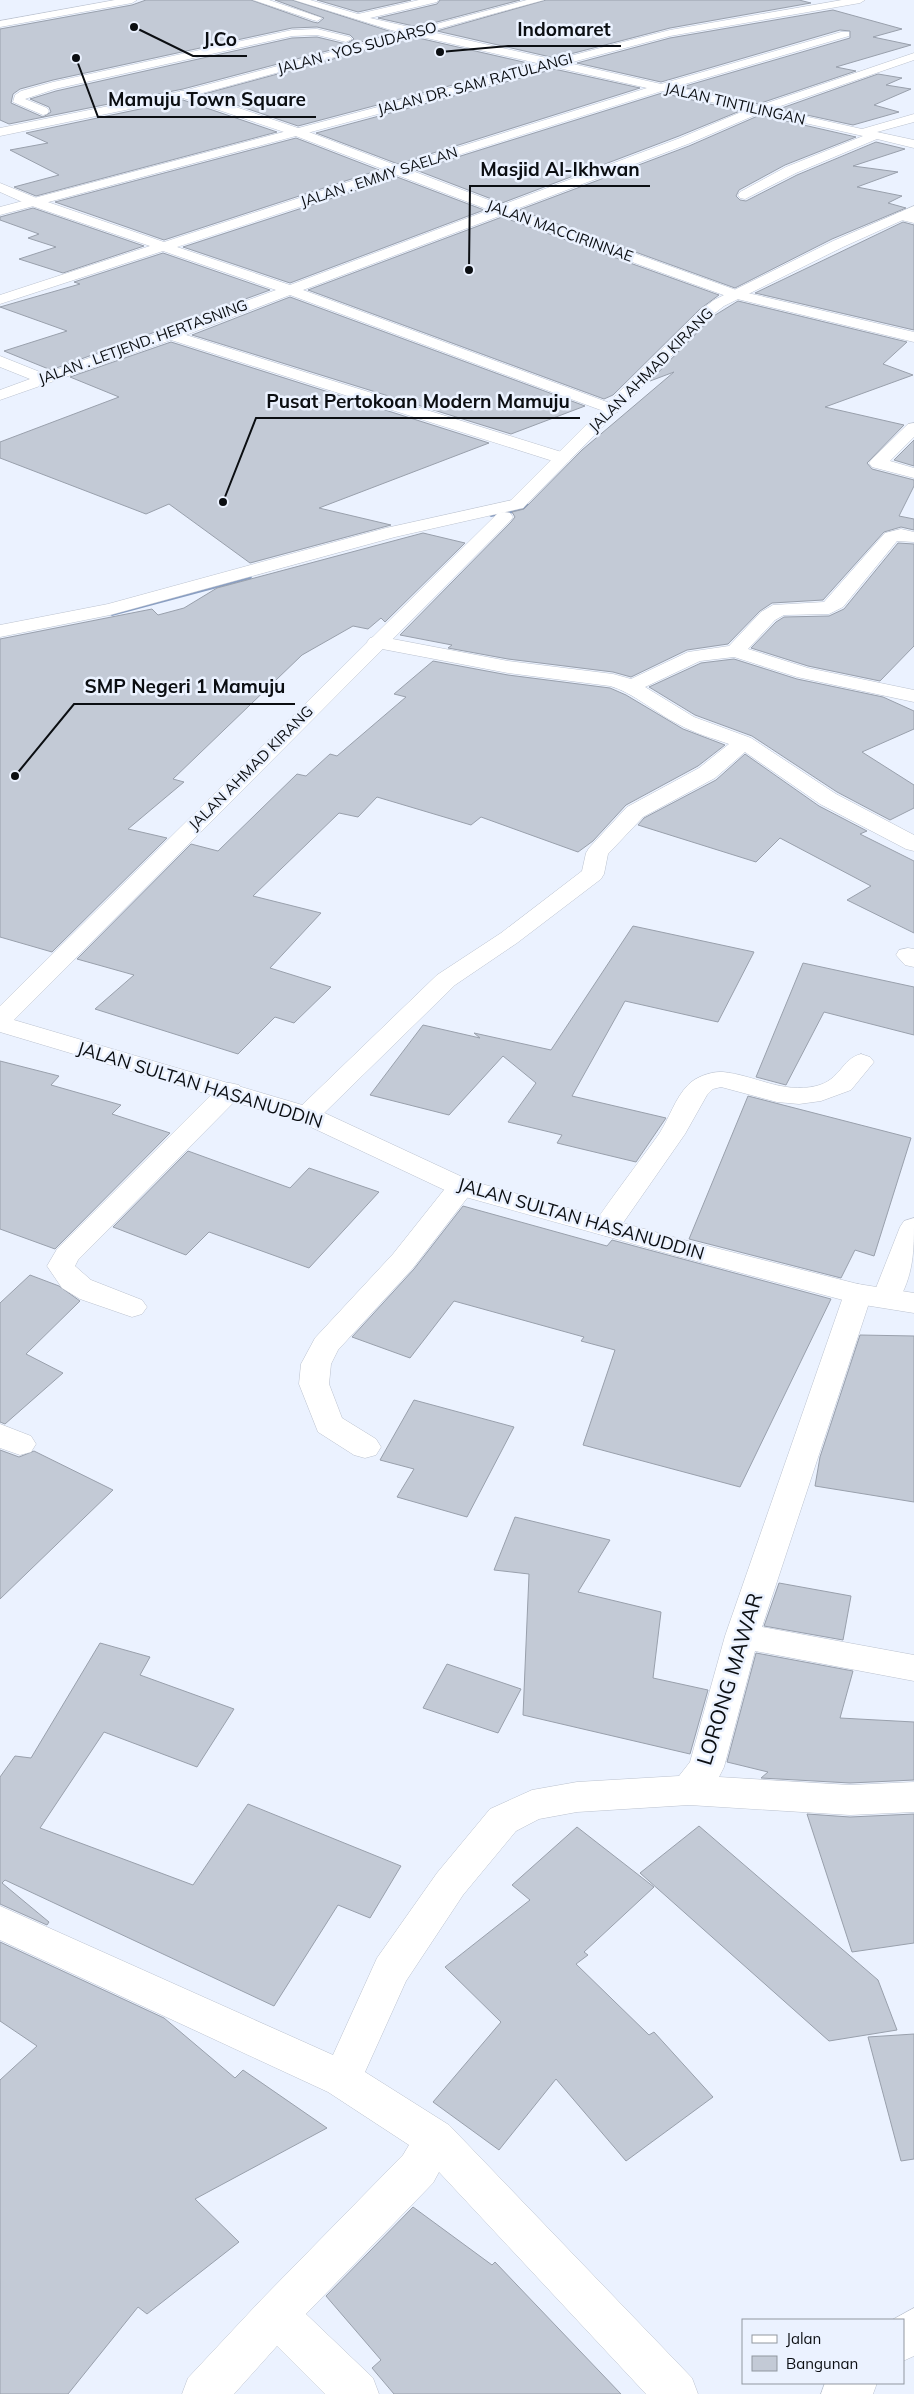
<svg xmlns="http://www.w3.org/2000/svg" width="914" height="2394" font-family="Mulish,sans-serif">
  <rect width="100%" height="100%" fill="#ebf2ff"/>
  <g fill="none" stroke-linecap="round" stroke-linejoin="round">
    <g fill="#899ec2" fill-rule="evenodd">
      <path d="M545,502l5,3 -2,2 -57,10 -5,-3 32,-9z"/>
      <path d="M247,574l5,3 -1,2 -139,37 -5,-3z"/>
    </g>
  </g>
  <g fill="#c3cad6" stroke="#99a0ac" fill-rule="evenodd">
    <path d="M146,0h105l62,22 5,1 6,-5 -49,-18h17l103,33 -212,56 -174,35 -9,-4v-91l132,-24zM317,27l33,8 4,4 -8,5 -29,-7 -25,1 -236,53 -26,8 19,8 2,5 -8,5 -32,-14 2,-9 7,-5 33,-9 239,-52z"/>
    <path d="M317,0h94l-53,12z"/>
    <path d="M440,0h80l-102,27 -40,-9 59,-14z"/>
    <path d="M546,0h253l12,3 -141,25 -115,30 -118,-27z"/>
    <path d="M833,10l69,19 -29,8 38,8 -75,22 20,4 -98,33 -76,-17 168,-49v-7l-10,-1 -179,52 -84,-19 93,-25z"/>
    <path d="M414,37l118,27 -234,62 -94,-32z"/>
    <path d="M554,69l86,19 -242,76 -82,-31z"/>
    <path d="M878,74l24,4 -16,7 25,4 -37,16 25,7 -46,13 -74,-16z"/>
    <path d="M662,93l78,18 -61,25 -177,67 -86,-33z"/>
    <path d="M183,100l94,32 -241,64 -22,-9 45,-12 -49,-25 38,-7 -22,-10z"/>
    <path d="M760,115l96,22 -71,28 -46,25 -3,6 4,4 6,1 51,-26 79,-33 29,7 -52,17 45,6 -41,15 45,9 -14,7 18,5 -74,31 -97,49 -216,-78 170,-64z"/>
    <path d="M296,138l83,32 -215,70 -109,-38z"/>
    <path d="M397,177l87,33 -194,73 -107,-36z"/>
    <path d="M33,208l111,38 -81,27 -44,-14 37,-12 -28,-9 11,-4 -39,-14v-3z"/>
    <path d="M502,217l217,78 -19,14 -87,86 -9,4 -296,-109z"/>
    <path d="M903,222l11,3v105l-159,-37z"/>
    <path d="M163,253l107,37 -219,80 -47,-19 63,-20 -67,-24 80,-23 -6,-2z"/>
    <path d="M290,297l295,109 -74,28 -319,-99z"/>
    <path d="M738,301l169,41 -24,22 30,11 -88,32 79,18 -37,38 5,6 42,11v6l-15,30 15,3v11l-13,-3 -17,5 -61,68 -51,3 -12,8 -32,33 -41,6 -56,27 -18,-5 -105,-13 -60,-11 4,-3 -52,-10 111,-113 4,-5 -3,-5 12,-3 58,-59 92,-78 -24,9 62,-64z"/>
    <path d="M171,342l318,101 -170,65 72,17 -141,38 -81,-59 -23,10 -146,-56v-16l119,-45 -49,-20z"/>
    <path d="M914,440v26l-20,-6z"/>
    <path d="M423,533l42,10 -80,79 -4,-4 -13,11 -15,-3 -51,29 -129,124 11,3 -56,47 39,9 -115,114 -52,-15v-298l152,-30 6,6 26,-7 33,-20z"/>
    <path d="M898,543l16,1v102l-34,35 -72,-15 -57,-18 25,-26 8,-5 45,-1 15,-7z"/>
    <path d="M734,659l63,20 86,18 31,14v18l-52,23 52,33v23l-24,12 -53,-28 -85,-56 -57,-21 -46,-28 52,-24z"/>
    <path d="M433,661l75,14 102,13 16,7 57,34 42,16 -27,21 -72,39 -33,36 -15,11 -97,-35 -10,8 -94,-28 -19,20 -19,-4 -86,83 68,17 -51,55 61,19 -37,36 -19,-6 -37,37 -143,-45 39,-34 -57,-16 114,-115 27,7 79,-77 9,2 24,-22 7,2 69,-59 -12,-3z"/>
    <path d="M745,754l74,52 48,25 -7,3 54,27v72l-67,-33 24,-14 -91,-48 -24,24 -118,-37 6,-7 72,-38z"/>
    <path d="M633,926l121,26 -36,70 -93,-21 -53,95 94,22 -30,44 -79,-19 5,-8 -54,-13 28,-39 -33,-27 -54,59 -79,-20 53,-70 57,13 -6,-5 77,17z"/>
    <path d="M803,963l111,24v48l-90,-23 -38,73 -30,-8z"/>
    <path d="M0,1061l59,15 -8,9 70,20 -9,9 58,19 -115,116 -55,-20z"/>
    <path d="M748,1096l163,42 -37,118 -19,-6 -14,28 -152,-39z"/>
    <path d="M188,1151l102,37 19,-20 70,24 -70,76 -100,-36 -23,23 -73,-28z"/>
    <path d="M463,1206l144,40 5,-6 219,59 -91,188 -157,-42 32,-95 -34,-9 3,-4 -130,-36 -44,57 -58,-21 62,-68z"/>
    <path d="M30,1275l29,11 21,15 -54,53 37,19 -58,51 -5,-2v-119z"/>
    <path d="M860,1335l54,1v166l-99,-16 5,-29z"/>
    <path d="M414,1400l100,27 -47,90 -70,-20 17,-28 -34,-9z"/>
    <path d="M0,1450l19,7 15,-6 79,39 -113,109z"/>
    <path d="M515,1517l95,23 -32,52 83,20 -8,66 55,12 -18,64 -167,-39 6,-141 -35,-4z"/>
    <path d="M779,1583l72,13 -8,44 -79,-14z"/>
    <path d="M100,1643l50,14 -10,18 94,34 -37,58 -93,-35 -64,96 153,57 55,-81 153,62 -31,52 -32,-13 -64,101 -269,-126 -3,3 47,39 -2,3 -47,-21v-127l15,-21 16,2z"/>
    <path d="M756,1653l97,18 -13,47 74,4v58l-64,3 -89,-5 7,-6 -41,-10z"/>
    <path d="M447,1664l74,25 -23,44 -75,-25z"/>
    <path d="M807,1814l43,3 64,-3v129l-62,9z"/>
    <path d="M699,1826l179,154 19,50 -68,11 -189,-168z"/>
    <path d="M577,1827l77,60 -70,65 4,3 -12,9 73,71 5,-3 59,65 -87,64 -70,-82 -57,71 -66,-48 68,-80 -56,-55 85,-67 -18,-15z"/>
    <path d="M0,1942l164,76 71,60 8,-8 84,58 -132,71 44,43 -92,72 -9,-7 -70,87h-68v-314l37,-34 -37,-25z"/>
    <path d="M914,2034v125l-13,2 -33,-124z"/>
    <path d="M413,2207l79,58 3,-3 126,132h-227l-22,-26 9,-8 -55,-64z"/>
  </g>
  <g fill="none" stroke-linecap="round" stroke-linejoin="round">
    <defs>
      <g id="minor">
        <path d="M115,0h22l-5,3 -132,24v-6z"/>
        <path d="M253,0h16l53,18 -5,3 -4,-1z"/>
        <path d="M294,0h16l48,14 61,-14h19l-1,2 -67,16 291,66 180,-52h8v4l-174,51 83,19 156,-53v7l-142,49 90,20 52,-15v8l-37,10 37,8v8l-37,-9 -81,34 -51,26 -5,-1 -2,-3 2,-3 46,-25 77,-31 -103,-23 -72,31 -174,66 225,81 175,41v10l-185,-45 -227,-82 -199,75 315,116 2,3 -2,3h-12l-316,-117 -104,40 382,119 3,4 -3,4h-12l-385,-122 -171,60v-10l30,-11 -30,-12v-11l45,18 231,-84 -113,-39 -163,53v-9l150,-49 -121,-41 -29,-13v-9l39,16 125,43 221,-72 -92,-35 -113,-38v-6h8l113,38 97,37 249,-78 -256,-58zM662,91l84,19 -66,28 -178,67 -92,-35zM397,175l92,35 -199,75 -113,-38z"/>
        <path d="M317,29l33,8 2,2 -6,3 -29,-7 -25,1 -237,53 -30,10 22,9 2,3 -2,3 -4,1 -30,-13 2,-7 6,-4 32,-9 239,-52z"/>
        <path d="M902,212l12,3v8l-17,-4 -2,-3 2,-3z"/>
        <path d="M914,423v14l-24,24 24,7v10l-42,-11 -3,-4 3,-4 36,-35z"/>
        <path d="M517,499l6,1 3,4 -3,4 -128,29 -285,78 -110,22v-12l108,-21 278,-76z"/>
        <path d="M901,529l13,3v10l-17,-1 -54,66 -14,7 -45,1 -9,5 -27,29 60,19 106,22v12l-117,-25 -63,-20 -34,4 -55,26 49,30 57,21 85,56 78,41v16l-8,-2 -86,-45 -75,-52 -30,26 -72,39 -35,37 -4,20 -3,5 -84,64 -62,42 -139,136 -9,2 -9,-2 -4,-6 4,-6 139,-134 64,-42 81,-62 4,-18 3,-5 38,-41 72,-39 30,-24c-17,-6 -35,-11 -51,-20 -22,-11 -46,-32 -68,-38l-102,-13 -131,-25 -7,-2 -3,-4 3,-4 7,-2 131,25 105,13 18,5 57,-27 41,-6 32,-34 12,-7 51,-3 61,-69z"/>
        <path d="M908,948l6,1v18l-9,-2 -9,-10 3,-5z"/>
        <path d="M861,1054l9,3 4,5 -23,28 -30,11 -22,3 -22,-2 -56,-15 -8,2 -6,6 -22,39 -69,99 -10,3 -10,-3 -4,-6c21,-32 45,-62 67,-93 10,-15 16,-36 29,-49 7,-8 24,-14 35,-13 31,3 60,22 93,14 25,-6 25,-27 45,-32z"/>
        <path d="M230,1083l9,2 4,6 -4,6 -161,163 -3,6 16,14 51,20 5,7 -5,7 -10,3 -52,-18 -18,-11 -15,-22 10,-17 164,-164z"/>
        <path d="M461,1178l10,3 4,6 -4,6 -58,75 -75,82 -7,14 -2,20 13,34 34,21 5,8 -5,8 -11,3 -11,-3 -36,-23 -19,-48 2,-20 14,-26 78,-84 58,-73z"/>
        <path d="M914,1218c0,34 0,57 -18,87l-10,3 -10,-3 -4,-7 28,-71 4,-6z"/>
        <path d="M858,1284l10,3 4,7 -110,333 152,28v26l-159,-30 -31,116 -5,10 131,8 64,-3v30l-64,3 -161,-10 -112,7 -38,7 -23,12 -53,64 -57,86 -41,91 84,53 243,253 6,16h-52l-207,-222 -6,11 -127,131 67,64 6,16h-54l-48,-48 -43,48h-52l6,-16 73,-78 142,-145 6,-10 -81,-53 -328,-152v-34l333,149 44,-97 60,-85 53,-64 42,-19 45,-8 102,-6 11,-14 35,-126 119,-342 4,-7z"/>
        <path d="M0,1424l31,12 5,8 -5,8 -11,3 -20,-7z"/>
        <path d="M914,2308v48l-11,5v-41h-11z"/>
        <path d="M825,2383h52l-4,11h-52z"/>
      </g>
      <g id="major">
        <path d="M842,0h23l-5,3 -190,33 -670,179v-8l619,-164 51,-13z"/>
        <path d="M914,206v9l-71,32 -119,59 -13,10 -188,192h-12l-3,-4 3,-4 190,-190 13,-10 119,-59z"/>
        <path d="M504,512l6,1 3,4 -3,4 -496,499 302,89 155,72 213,59 174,44 56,9v20l-56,-9 -188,-50 -219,-61 -153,-72 -298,-89v-26l498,-493z"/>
      </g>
      <path id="highway" d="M527,0h17l-356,97 -188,39v-8l183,-37z"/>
    </defs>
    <use href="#minor" stroke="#bbc2cf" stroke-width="1"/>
    <use href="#major" stroke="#bbc2cf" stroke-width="1"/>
    <use href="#highway" stroke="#bbc2cf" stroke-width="1"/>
    <use href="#minor" fill="#fff" fill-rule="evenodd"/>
    <use href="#major" fill="#fff" fill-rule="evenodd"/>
    <use href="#highway" fill="#fff" fill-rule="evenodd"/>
  </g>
  <g text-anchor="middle" stroke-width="5" stroke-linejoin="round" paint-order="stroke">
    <g font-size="15" fill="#0b0e12" stroke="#ebf2ff">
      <text transform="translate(357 48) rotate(-15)" y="5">JALAN . YOS SUDARSO</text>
      <text transform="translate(475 84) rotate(-15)" y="5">JALAN DR. SAM RATULANGI</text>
      <text transform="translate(735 104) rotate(13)" y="5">JALAN TINTILINGAN</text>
      <text transform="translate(379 177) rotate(-18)" y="5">JALAN . EMMY SAELAN</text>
      <text transform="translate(560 231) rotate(20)" y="5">JALAN MACCIRINNAE</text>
      <text transform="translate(143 342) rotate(-20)" y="5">JALAN . LETJEND. HERTASNING</text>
      <text transform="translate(651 370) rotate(-45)" y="5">JALAN AHMAD KIRANG</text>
      <text transform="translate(251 768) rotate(-45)" y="5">JALAN AHMAD KIRANG</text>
    </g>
    <g font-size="18" fill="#0b0e12" stroke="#ebf2ff">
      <text transform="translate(200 1085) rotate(17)" y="6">JALAN SULTAN HASANUDDIN</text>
      <text transform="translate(581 1219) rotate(16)" y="6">JALAN SULTAN HASANUDDIN</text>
    </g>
    <g font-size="21" fill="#0b0e12" stroke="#ebf2ff">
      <text transform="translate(730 1679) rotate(-73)" y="7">LORONG MAWAR</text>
    </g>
  </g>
  <path fill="none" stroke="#0b0e12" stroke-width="2" d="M440 52L508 46H621M134 27L193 56H247M76 58L98 117H316M469 270L470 186H650M223 502L256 418H580M15 776L74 704H295"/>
  <g fill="#0b0e12" stroke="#ebf2ff" stroke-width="2">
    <circle cx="440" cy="52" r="5"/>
    <circle cx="134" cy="27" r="5"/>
    <circle cx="76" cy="58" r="5"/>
    <circle cx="469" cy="270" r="5"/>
    <circle cx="223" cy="502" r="5"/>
    <circle cx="15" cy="776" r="5"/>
  </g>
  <g font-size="19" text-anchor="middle" font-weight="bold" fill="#0b0e12" stroke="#ebf2ff" stroke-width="5" stroke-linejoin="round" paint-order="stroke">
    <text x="564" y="36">Indomaret</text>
    <text x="220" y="46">J.Co</text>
    <text x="207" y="106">Mamuju Town Square</text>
    <text x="560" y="176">Masjid Al-Ikhwan</text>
    <text x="418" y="408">Pusat Pertokoan Modern Mamuju</text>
    <text x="185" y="693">SMP Negeri 1 Mamuju</text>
  </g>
  <rect x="742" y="2319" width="162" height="65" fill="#ebf2ff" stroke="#9197a0"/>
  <rect x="752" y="2335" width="25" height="8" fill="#ffffff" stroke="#9197a0"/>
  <text x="786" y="2344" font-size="15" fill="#0b0e12">Jalan</text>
  <rect x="752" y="2356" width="25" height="15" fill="#c3cad6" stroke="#9197a0"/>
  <text x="786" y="2369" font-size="15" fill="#0b0e12">Bangunan</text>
</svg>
